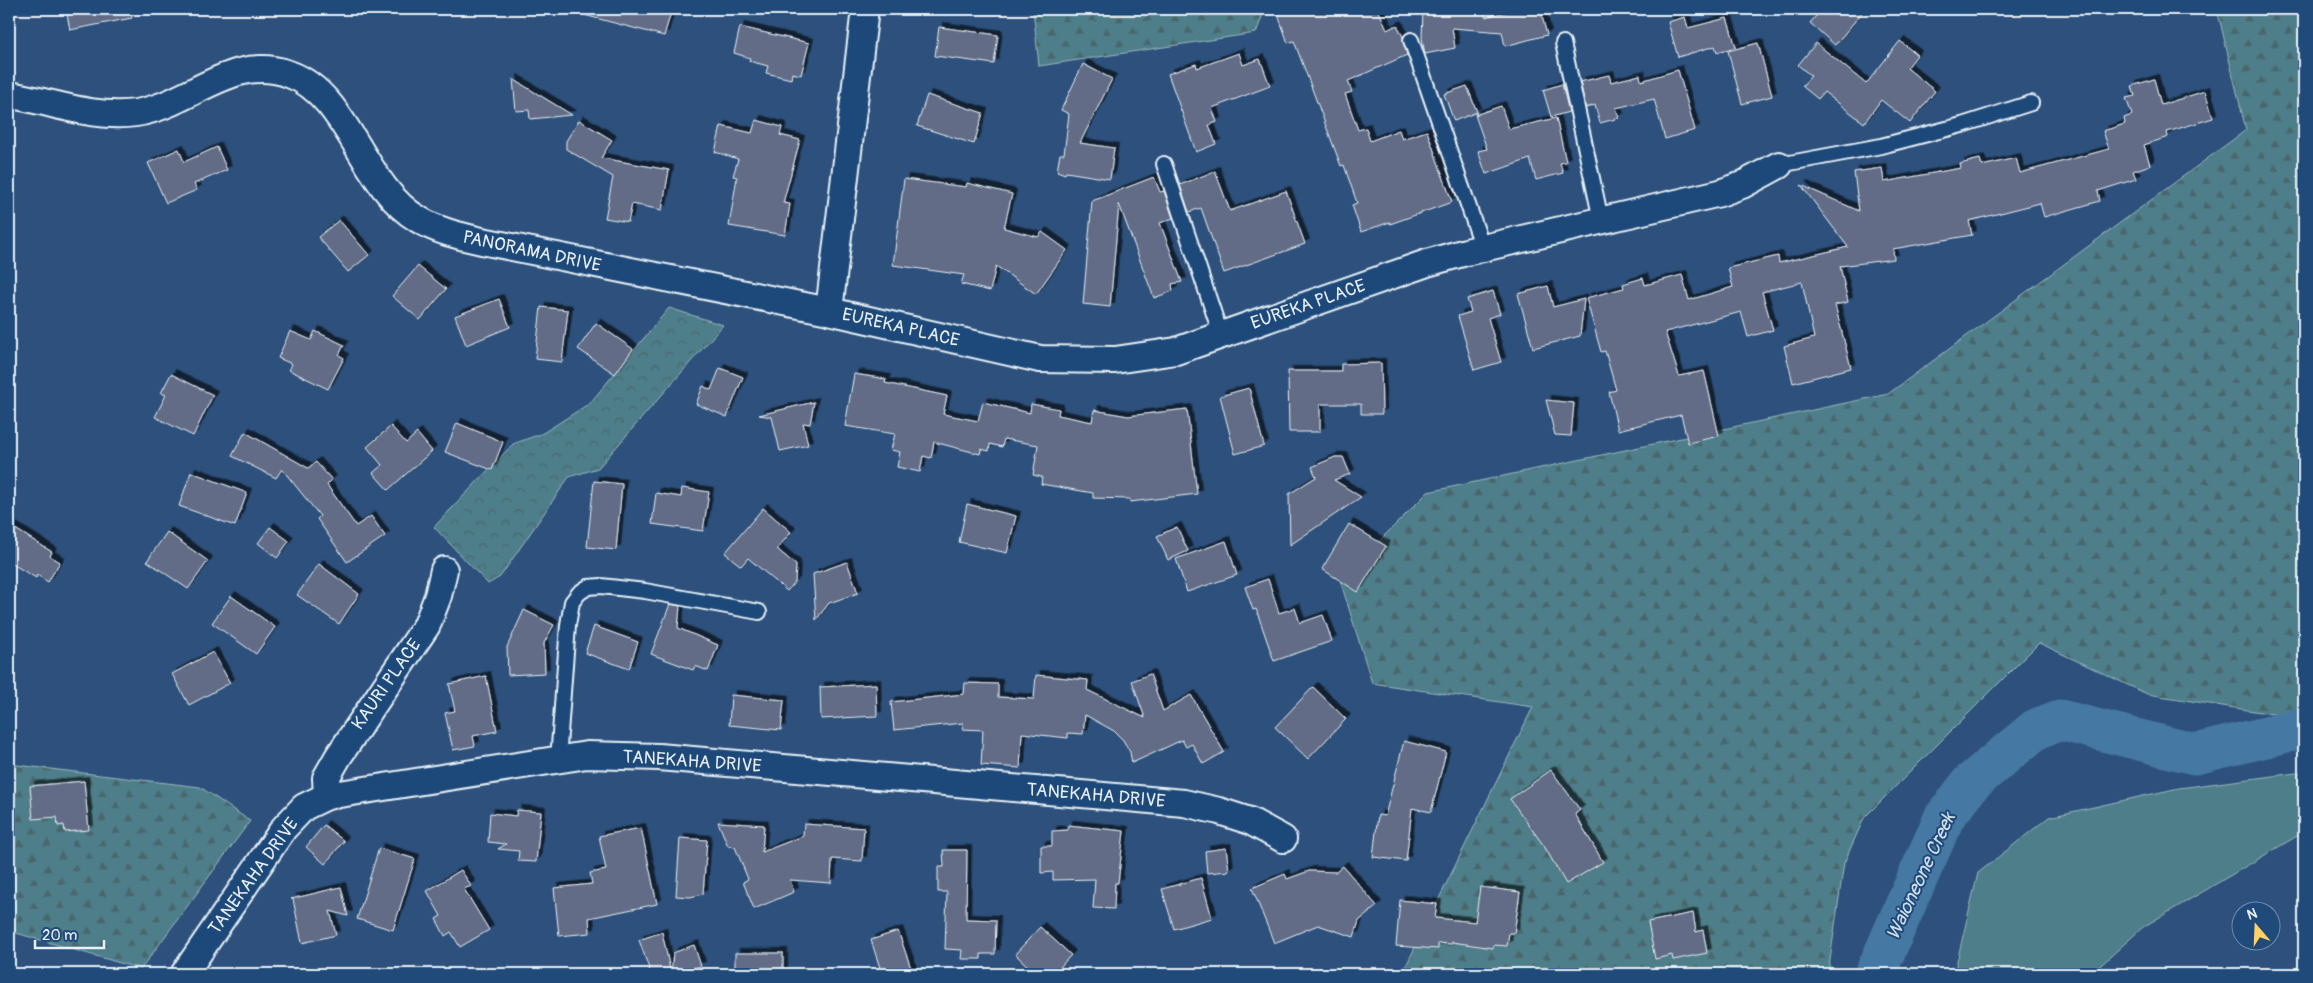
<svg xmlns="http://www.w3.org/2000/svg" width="2313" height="983" font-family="Pangolin,sans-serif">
  <defs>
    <pattern id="forest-firs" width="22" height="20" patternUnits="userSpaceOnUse" patternTransform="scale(1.25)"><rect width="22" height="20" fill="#4e7e89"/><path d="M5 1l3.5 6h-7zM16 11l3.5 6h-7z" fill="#4a666d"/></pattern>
    <pattern id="park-crowns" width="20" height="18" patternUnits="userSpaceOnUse" patternTransform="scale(1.25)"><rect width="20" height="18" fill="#4e7e89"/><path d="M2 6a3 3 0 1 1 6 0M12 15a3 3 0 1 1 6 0" fill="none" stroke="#4a666d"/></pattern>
    <filter id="shadow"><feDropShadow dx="4.5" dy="-4.5" stdDeviation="0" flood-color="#0009"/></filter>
  </defs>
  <rect width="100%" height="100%" fill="#2d517c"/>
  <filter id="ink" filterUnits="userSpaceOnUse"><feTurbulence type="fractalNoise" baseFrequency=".02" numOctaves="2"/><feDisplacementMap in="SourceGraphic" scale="10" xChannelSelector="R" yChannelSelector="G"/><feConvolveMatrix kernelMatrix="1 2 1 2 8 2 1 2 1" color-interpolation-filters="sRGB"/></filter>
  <g filter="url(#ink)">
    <path fill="#4e7e89" stroke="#9bb8c0" d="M2304,772v60l-161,95 -52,47h-137l24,-101 71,-56 130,-29z"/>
    <g fill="url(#forest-firs)" stroke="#9bb8c0">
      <path d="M1033,9h232l-9,24 -217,33z"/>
      <path d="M2217,9h87v710l-157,-25 -108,-51 -175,175 -20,45 -16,111h-426l131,-267 -161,-24 -32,-103 88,-88 460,-98 358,-264z"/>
      <path d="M9,764l191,23 50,34 -109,148 -132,-38z"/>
    </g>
    <path fill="url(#park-crowns)" stroke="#9bb8c0" d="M669,308l54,17 -125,143 -29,9 -69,100 -12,7 -54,-57 79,-83 30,-11 47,-30z"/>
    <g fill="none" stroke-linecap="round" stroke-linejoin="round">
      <path stroke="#4578a3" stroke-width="41" d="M1875,974l69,-156 27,-35 65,-54 24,-9 135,34 109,-26"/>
    </g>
    <g fill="#646c86" stroke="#e8f1f8" filter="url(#shadow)">
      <path d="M66,9h65l1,9 -62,12z"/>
      <path d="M584,9h88l-8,27 -80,-21z"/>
      <path d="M1276,9h102l9,21 10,-5 6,12 4,18 -59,26 4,11 -7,2 13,36 8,-2 4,13 29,-11 3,9 25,-8 25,71 -62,22v-2l-29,10 -9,-27 5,-2 -13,-38 -3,1 -47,-125 -6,2z"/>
      <path d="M1423,9h63l-1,8 34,-8h21l7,26 -42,11 -3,-14 -50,-4 3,20 -30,6 -3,-16z"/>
      <path d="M1822,9h43l-30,36 -25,-22z"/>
      <path d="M1685,17l3,11 39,-10 9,29 -19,5 -2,-6 -37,11 -10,-35z"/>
      <path d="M740,27l69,16 -8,32 -9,-2 -1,6 -25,-6 2,-7 -19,-5 1,-3 -16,-5z"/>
      <path d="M939,27l59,8 -4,29 -59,-8z"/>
      <path d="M1900,41l17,14 -10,13 28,23 -25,32 -29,-23 -17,23 -40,-31 -6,7 -16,-13 9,-10 -13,-11 18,-22 50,41z"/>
      <path d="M1758,43l14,53 -30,8 -14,-53z"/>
      <path d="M1239,53l4,12 17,-6 10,27 -58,22 5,14 -8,3 7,19 -20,8 -28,-78 28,-10 1,4z"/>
      <path d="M1083,64l29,15 -32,64 34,5 -4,31 -44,-7 -1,2 -8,-3 3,-17h4l5,-40 -8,-4z"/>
      <path d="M1678,70l17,60 -30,9 -11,-40 -38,9 3,10 -19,5 -5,-18 -9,3 -6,-26 29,-7 2,7 29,-7 1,6z"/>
      <path d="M513,79l46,28 13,8 -42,4 -1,-9 -13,1z"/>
      <path d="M2154,79l7,26 44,-14 8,27 -46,14 1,5 -24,8 6,20 -17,6 3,8 -38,12 2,10 -56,16 -4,-14 -71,18 3,14 -79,14 1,10 -54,7 8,36 -13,3 16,63 -58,15 -9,-37 30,-8 -12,-56 -40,10 11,38 -25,7 -7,-25 -76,20 14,44 25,-5 15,65 -31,7 -7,-28 -63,15 -9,-38 7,-2 -11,-39 -4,1 -15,-54 38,-10 -1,-4 20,-6 2,7 37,-10 7,25 44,-13 -5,-19 50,-12 1,7 69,-16 -47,-62 58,26 -5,-39 28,-4 2,14 77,-14 -1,-4 20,-5 2,7 34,-8 4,15 89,-24 -6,-18 22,-7 -1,-6 8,-3 -6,-17 9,-2 -3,-10z"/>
      <path d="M1562,84l7,28 -18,5 -8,-27z"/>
      <path d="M1467,86l10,26 -23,9 -10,-27z"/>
      <path d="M927,95l56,18 -9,31 -57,-18z"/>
      <path d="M1501,106l8,23 47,-11 10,44 -6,1 3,10 -27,7 -6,-21 -44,15 -8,-23 9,-2 -12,-34z"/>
      <path d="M579,120l33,20 -11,18 68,12 -7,40 -30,-6 -4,18 -23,-4 8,-41 -47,-28v-8z"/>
      <path d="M756,120l26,7 -2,8 20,5 -17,63 7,1 -5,31 -56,-9 8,-49 -4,-1 5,-17 -23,-7 6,-26 31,7z"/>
      <path d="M217,147l10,23 -33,14 3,6 -31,13 -18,-40 31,-14 5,13z"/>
      <path d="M1215,171l15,40 56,-20 19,53 -81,29 -23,-65 -12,4 -9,-27z"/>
      <path d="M1154,177l6,15 4,-1 9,27 -13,5 22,59 -10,2 1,7 -19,7 -35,-94 -9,103 -27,-3 9,-103z"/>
      <path d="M904,179l62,8 1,-4 45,11 -8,34 34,9 4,-5 25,18 -31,44 -40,-28 -6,25 -29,-7 3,-9 -71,-10z"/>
      <path d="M339,220l30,35 -21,17 -30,-35z"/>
      <path d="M418,266l28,23 -26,31 -28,-24z"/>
      <path d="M1548,286l5,21 31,-8 -4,37 -47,12 -15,-54z"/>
      <path d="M1493,291l7,23 -12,4 13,44 -27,8 -16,-54 13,-4 -4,-13z"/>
      <path d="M499,299l11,28 -44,18 -11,-29z"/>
      <path d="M541,307l27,3 -6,52 -27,-3z"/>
      <path d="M596,323l37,26 -18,25 -37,-25z"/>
      <path d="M290,331l21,9 4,-9 29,14 -5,10 5,3 -16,31 -39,-19 3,-6 -14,-6z"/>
      <path d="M1381,363l1,51h-21v-10h-41v28h-31l-1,-61h53v-7z"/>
      <path d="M720,368l23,9 -16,40 -31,-13 7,-18 8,4z"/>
      <path d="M171,374l42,21 -20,41 -38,-19 11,-22 -5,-2z"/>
      <path d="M854,374l32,5 -1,4 62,13 -4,18 35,7 5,-19 47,11 1,-9 28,5 -1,6 34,7 2,-12 34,6 59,-7 10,85 -67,8v-3l-37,-1v-5l-52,-9 1,-7 -9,-2 5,-30 -34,-6 -2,8 -12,-3 -1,7 -8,-2 -1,5 -46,-12 -3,16 -8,-2 -3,16 -23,-5 3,-15 -9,-2 4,-16 -50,-8z"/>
      <path d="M1249,388l15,58 -29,8 -15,-58z"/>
      <path d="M1546,400l28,3 -3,33 -16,-1z"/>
      <path d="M814,402l-4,22 -7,-1 5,22 -28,6 -8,-34 -13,-2z"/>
      <path d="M457,423l46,19 -11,28 -47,-18z"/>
      <path d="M391,426l15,17 11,-10 15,18 -44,39 -15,-17 9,-8 -15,-18z"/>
      <path d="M245,432l63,36 8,-6 16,18 -5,5 29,41 15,-10 14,20 -38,26 -30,-43 3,-3 -38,-47 -6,9 -44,-22z"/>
      <path d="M1335,457h8l7,17 -16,6 27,17 -71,48 -1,-51 27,-17 -4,-10z"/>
      <path d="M191,472l56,21 -12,33 -56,-20z"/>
      <path d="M594,481l28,3 -6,66 -29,-3z"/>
      <path d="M682,488l27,4 -6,39 -51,-7 4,-31 25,4z"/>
      <path d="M967,504l49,12 -9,37 -48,-11z"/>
      <path d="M763,508l28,24 -14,17 19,16 -1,17 -8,9 -39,-33 -7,8 -16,-13z"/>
      <path d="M1349,524l37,22 -28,46 -36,-23z"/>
      <path d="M9,525l43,27 -2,4 10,6 -12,20 -11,-7 -1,3 -27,-16z"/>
      <path d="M270,527l19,14 -12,17 -19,-15z"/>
      <path d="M1177,527l11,24 -20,9 -11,-24z"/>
      <path d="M167,532l41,29 -20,28 -41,-28z"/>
      <path d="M1226,541l11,34 -50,17 -11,-33z"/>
      <path d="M847,562l11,31 -29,10 -13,17 -3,-46z"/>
      <path d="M319,564l40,30 -20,30 -42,-29z"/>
      <path d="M1268,579l11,34 16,-5 5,15 23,-8 9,26 -58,20 -18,-52 -3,1 -8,-23z"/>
      <path d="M231,596l44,31 -19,27 -44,-31z"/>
      <path d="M670,604l10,2 -2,22 40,17 -10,26 -13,-5 -2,4 -42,-16z"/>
      <path d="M524,610l30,15 -10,18 1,30 -37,2 -1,-28z"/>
      <path d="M594,626l44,16 -9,27 -44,-16z"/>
      <path d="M213,652l17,31 -41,22 -17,-31z"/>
      <path d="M1150,674l13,37 28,-16 33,57 -21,12 -11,-20 -6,3 -4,-7 -50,23 -2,-11 -7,-12 -9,-9 -29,-16 -2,19 -15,-1v5l-46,-5 -2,35 -39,-3 2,-35 -21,-1 1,-6 -69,7 -3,-28 73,-8 1,-11 33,1v13l36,2 2,-24 52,5 -1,10 58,28 -13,-37z"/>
      <path d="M486,676l11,55 -24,5 2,10 -22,4 -8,-37 10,-2 -6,-27z"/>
      <path d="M876,684l1,32 -56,3 -1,-32z"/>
      <path d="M1313,687l33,32 -38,40 -33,-32z"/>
      <path d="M731,695l53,5 -3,30 -52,-5z"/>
      <path d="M1404,741l42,11 -15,60 -19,-4 -6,53 -33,-4 5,-42 7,1z"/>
      <path d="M1551,770l29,40 -5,4 28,48 -37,22 -22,-38 -34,-47z"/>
      <path d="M84,781l5,49 -24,2 -1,-7 -6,1 -1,-9 -24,2 -3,-33z"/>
      <path d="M517,810l24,2 -5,50 -18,-1 1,-10 -21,-2 8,-5 -18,-2 2,-29 26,3z"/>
      <path d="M718,822l46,3 -2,27 41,-16 1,-12 60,4 -2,33 -30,-2 -1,24 -41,-3 4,12 -40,17 -11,-27 5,-3 -13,-32 -7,-1z"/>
      <path d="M324,825l20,16 -19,23 -19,-17z"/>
      <path d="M1068,825l56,6 -6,52h-3l-1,26 -21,-1 2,-29 -42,1v-8l-12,1v-27h11v-15l16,-1z"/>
      <path d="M641,828l16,76 -68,14 1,15 -31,3 -5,-48 38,-4 -2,-11 16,-3 -7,-34z"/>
      <path d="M680,838l27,2 -4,54 -13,3 -14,-1z"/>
      <path d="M379,848l36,11 -22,71 -36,-11z"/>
      <path d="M1226,848l3,23 -22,2 -2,-22z"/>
      <path d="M943,850h24l-1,69 30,1 -1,34h-14v5h-20l1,-9 -17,-1 2,-57h-9v-25h6z"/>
      <path d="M1343,866l34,40 -18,15 -5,16 -36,-12 -44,18 -22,-55 33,-14 2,5 22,-8 27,1z"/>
      <path d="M461,870l10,16 -7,3 25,41 -29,17 -9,-15 -6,4 -9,-17 5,-3 -14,-25z"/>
      <path d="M1201,878l11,40 -38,11 -12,-40z"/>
      <path d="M341,887l7,29 -18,-5 6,24 -34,8 -9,-44h-2z"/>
      <path d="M1480,887l40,5 -6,41h-5l-2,13 -13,-1 -1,3 -41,-6v2l-14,-1v6l-42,-3 4,-46 37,4 -2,14 40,4z"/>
      <path d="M1693,913l3,19 7,-2 4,23 -34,7 -1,-5 -17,4 -7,-37z"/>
      <path d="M1040,927l31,28 -17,19h-18l-21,-20z"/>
      <path d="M898,931l15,43h-31l-11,-34z"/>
      <path d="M662,932l9,42h-20l-12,-34z"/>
      <path d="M694,945l7,21 -30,8 2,-21z"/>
      <rect x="735" y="953" width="48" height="21"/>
    </g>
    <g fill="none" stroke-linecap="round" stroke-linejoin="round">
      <defs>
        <g id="service">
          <path d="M1411,40l72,208"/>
          <path d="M1563,43l38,177"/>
          <path d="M1164,164l57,171"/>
          <path d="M1779,165l102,-19 81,-21 69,-22"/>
          <path d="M558,760l10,-135 4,-23 7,-9 9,-6 13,-1 44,5 114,21"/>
        </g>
        <g id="minor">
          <path d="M9,95c42,6 83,24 127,18 54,-8 95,-60 153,-39 60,21 73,112 129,145 19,12 42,17 64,22l347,70 36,-302"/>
          <path d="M829,311l211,48 75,1 61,-9 251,-88 39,-11 254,-59 22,-8 37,-20"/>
          <path d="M327,796l-1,-18 12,-21 89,-132 11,-29 6,-26"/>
          <path d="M184,974l100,-146 20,-21 23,-11 260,-41 72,2 525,46 35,8 31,10 33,18"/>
        </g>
      </defs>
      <use href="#service" stroke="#e8f1f8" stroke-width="18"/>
      <use href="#minor" stroke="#e8f1f8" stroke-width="30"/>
      <use href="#service" stroke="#1f4a7a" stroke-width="14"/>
      <use href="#minor" stroke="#1f4a7a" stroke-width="26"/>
    </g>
  </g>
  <g text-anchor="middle" stroke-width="4" stroke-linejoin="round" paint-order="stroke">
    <g font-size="18" fill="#e8f1f8" stroke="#1f4a7a">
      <text transform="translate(532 251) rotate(12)" y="6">PANORAMA DRIVE</text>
      <text transform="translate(1308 304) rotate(-19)" y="6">EUREKA PLACE</text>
      <text transform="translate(901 327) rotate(13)" y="6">EUREKA PLACE</text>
      <text transform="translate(386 684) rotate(-55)" y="6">KAURI PLACE</text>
      <text transform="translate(692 761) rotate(4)" y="6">TANEKAHA DRIVE</text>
      <text transform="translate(1096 795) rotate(5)" y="6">TANEKAHA DRIVE</text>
      <text transform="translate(253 876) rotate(-54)" y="6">TANEKAHA DRIVE</text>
    </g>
    <g font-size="19" font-style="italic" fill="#d0dfeb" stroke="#1f4a7a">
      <text transform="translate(1920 876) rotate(-65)" y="7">Waioneone Creek</text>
    </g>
  </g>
  <rect width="2313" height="983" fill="none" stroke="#1f4a7a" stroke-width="30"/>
  <rect x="15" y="15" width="2283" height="953" fill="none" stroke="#e8f1f8" stroke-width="2" filter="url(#ink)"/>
  <g transform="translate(2256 926) rotate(341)"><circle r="24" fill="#1f4a7a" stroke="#6f8dac"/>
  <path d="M0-4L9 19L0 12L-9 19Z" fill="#ffd166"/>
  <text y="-8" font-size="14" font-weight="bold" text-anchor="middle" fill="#e8f1f8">N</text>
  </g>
  <path d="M35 940v8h69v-8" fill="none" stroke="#e8f1f8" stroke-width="2.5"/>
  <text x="42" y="940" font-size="15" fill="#e8f1f8" stroke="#1f4a7a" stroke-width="4" paint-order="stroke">20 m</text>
</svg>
